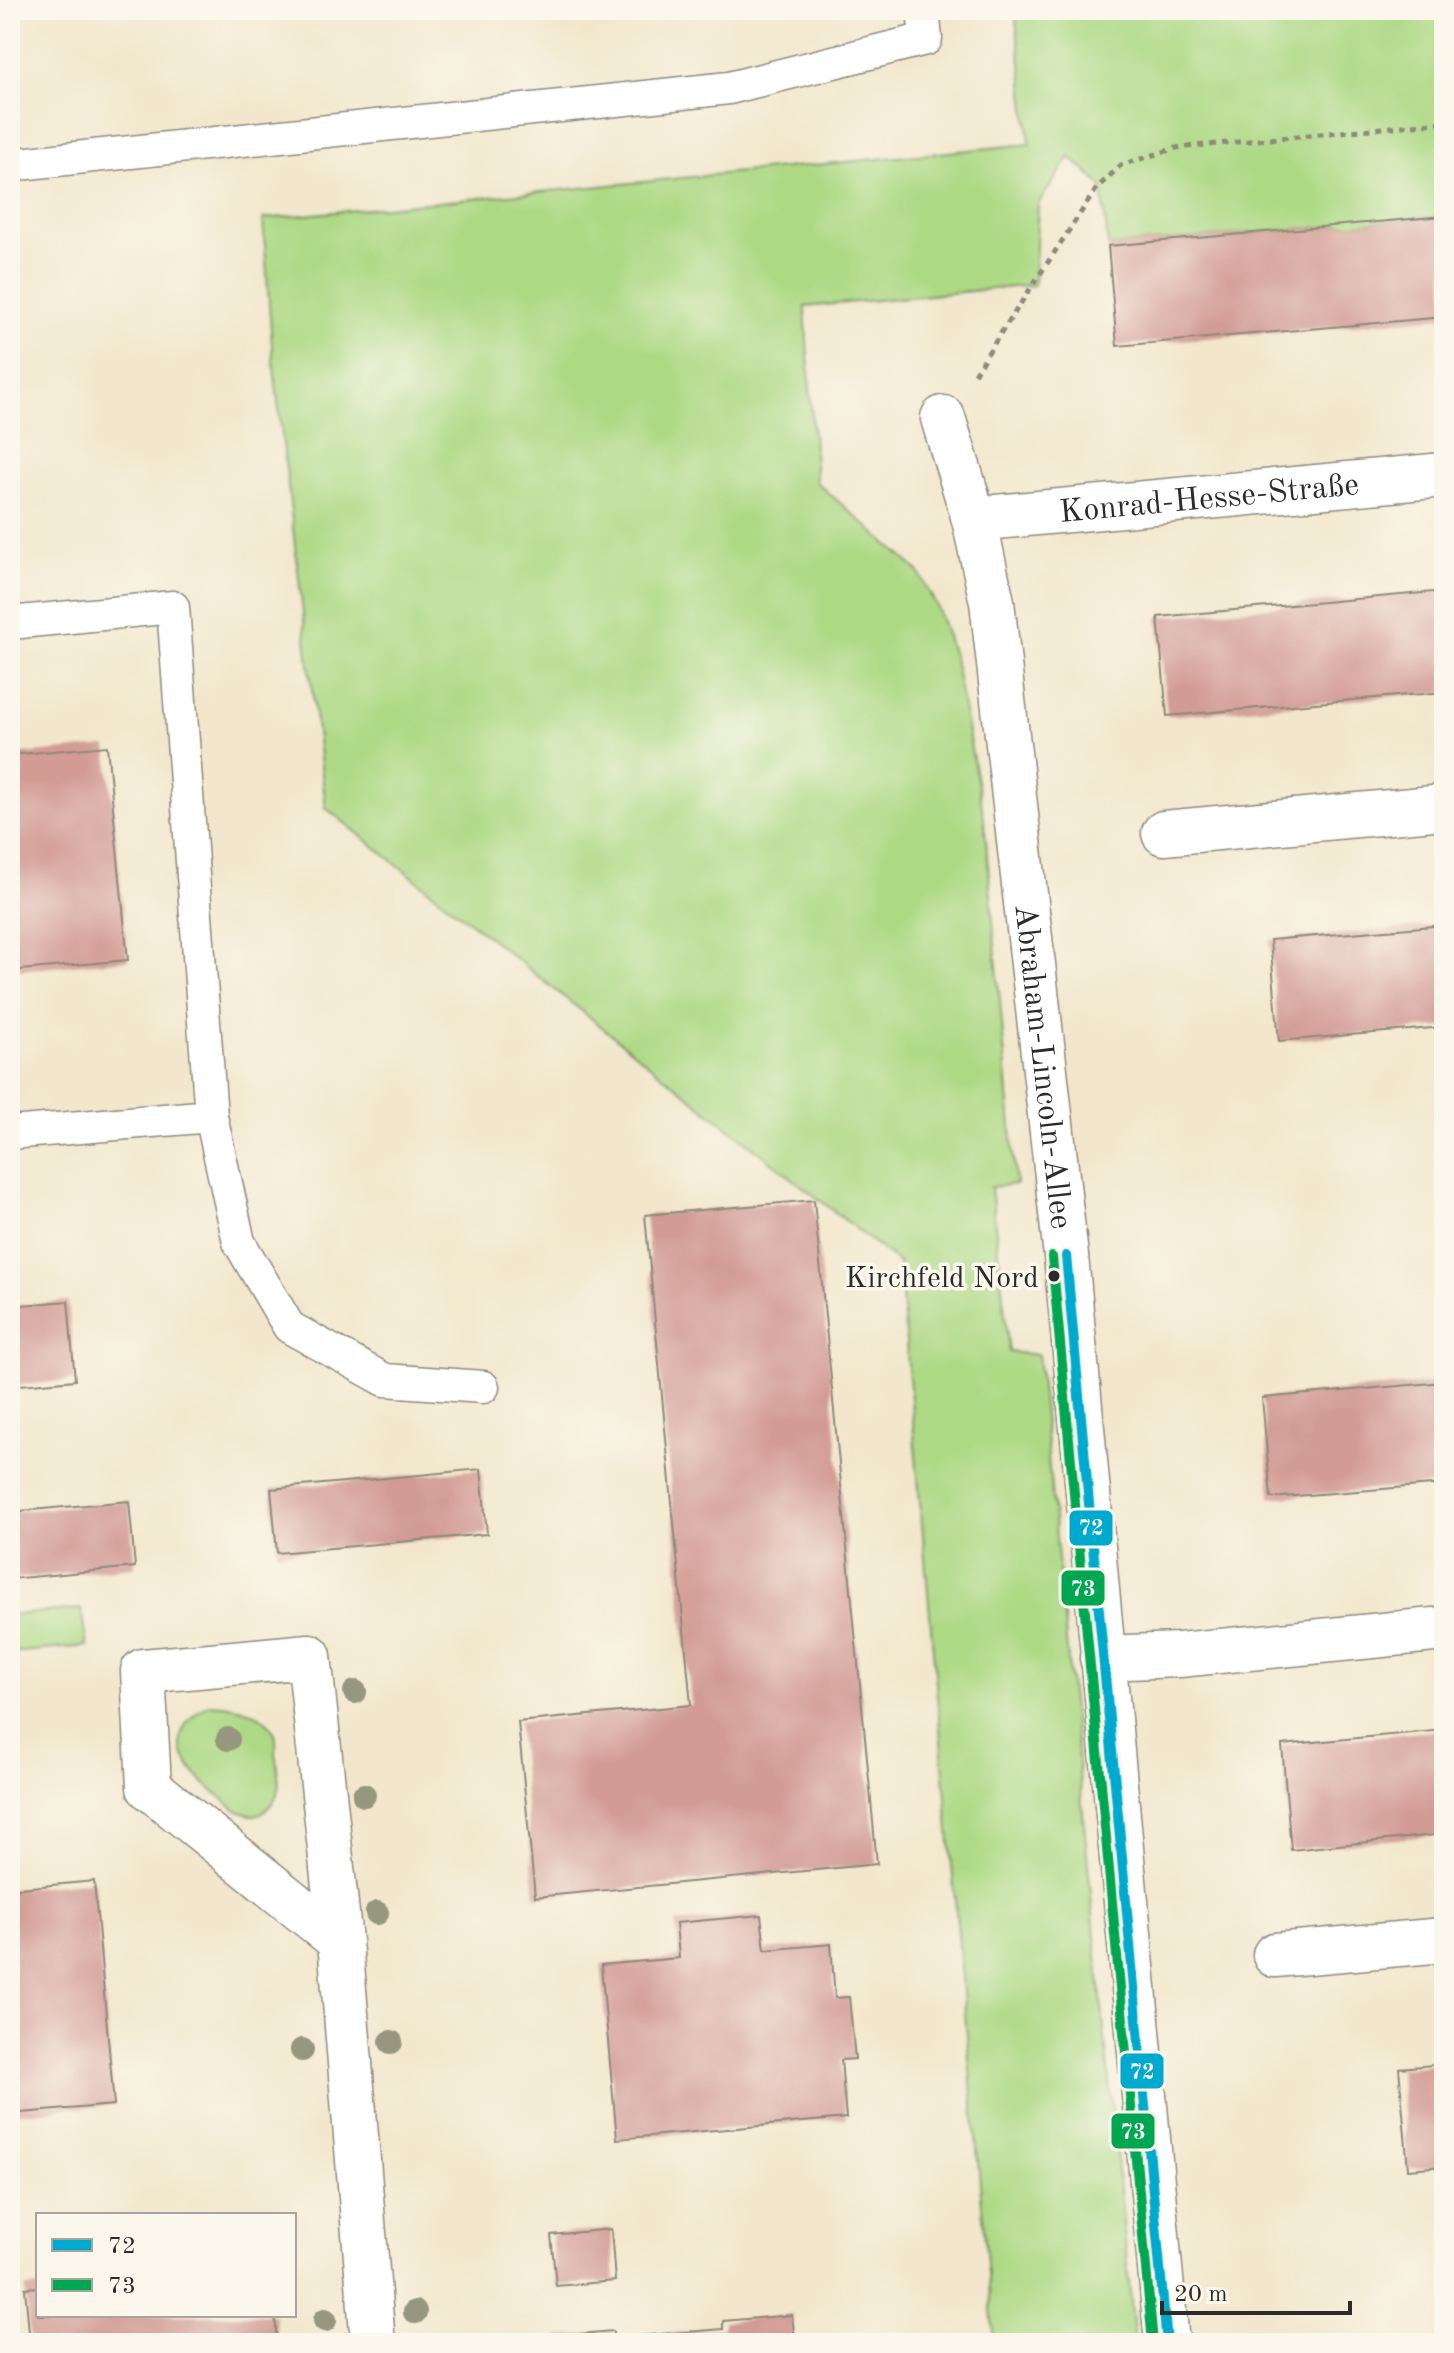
<svg xmlns="http://www.w3.org/2000/svg" width="1454" height="2353" font-family="'Old Standard TT',serif">
  <rect width="100%" height="100%" fill="#fbf7ec"/>
  <filter id="ink" filterUnits="userSpaceOnUse"><feTurbulence type="fractalNoise" baseFrequency=".0125" numOctaves="2"/><feDisplacementMap in="SourceGraphic" scale="16" xChannelSelector="R" yChannelSelector="G"/><feConvolveMatrix kernelMatrix="1 2 1 2 8 2 1 2 1" color-interpolation-filters="sRGB"/></filter>
  <filter id="wash" filterUnits="userSpaceOnUse"><feTurbulence type="fractalNoise" baseFrequency=".006" numOctaves="4" result="noise"/><feDisplacementMap in="SourceGraphic" scale="32" xChannelSelector="R" yChannelSelector="G"/><feGaussianBlur stdDeviation="1.8" result="paint"/><feColorMatrix in="noise" values="0 0 0 0 0 0 0 0 0 0 0 0 0 0 0 0 0 1.4 0 .05"/><feComposite in="paint" operator="in"/></filter>
  <g filter="url(#wash)">
    <rect width="100%" height="100%" fill="#f2e7cc"/>
    <g fill="#add985" stroke="#6c8258" stroke-width="2">
      <path d="M1015,10h429v206l-336,30 -6,-60 -32,-29 -32,47 -4,81 -229,22 11,175 102,89 19,36 17,51 30,160 32,366 -25,3 18,165 29,3 97,988h-141l-95,-1080 -573,-455 -53,-449 -10,-140 767,-75z"/>
      <path d="M81,1609l6,37 -77,7v-38z"/>
      <path d="M210,1704c22,1 55,6 65,30 2,7 1,18 1,25 1,9 4,22 2,31 -2,11 -13,24 -24,25 -15,0 -26,-12 -37,-21 -35,-28 -57,-62 -7,-90z"/>
    </g>
    <g id="blocks">
      <g fill="#d29b94">
        <path d="M1444,216v101l-327,29 -9,-100z"/>
        <path d="M1444,591v101l-277,24 -9,-99z"/>
        <path d="M107,746l21,214 -118,11v-216z"/>
        <path d="M1444,925v102l-165,14 -9,-101z"/>
        <path d="M814,1200l63,664 -342,33 -17,-175 173,-17 -46,-490z"/>
        <path d="M68,1301l7,79 -65,6v-80z"/>
        <path d="M1444,1382v102l-173,14 -9,-100z"/>
        <path d="M481,1469l6,65 -210,19 -6,-64z"/>
        <path d="M129,1501l6,66 -125,12v-67z"/>
        <path d="M1444,1730v104l-153,16 -9,-105z"/>
        <path d="M94,1881l20,224 -104,9v-225z"/>
        <path d="M761,1915l4,35 66,-6 4,54 14,-1 6,62 -14,1 5,58 -229,21 -16,-174 78,-7 -3,-35z"/>
        <path d="M1444,1991v25l-2,1 -2,-25z"/>
        <path d="M1444,2064v102l-36,3 -9,-101z"/>
        <path d="M611,2229l4,52 -59,5 -5,-51z"/>
        <path d="M38,2287v28h237l2,28h-247l-5,-55z"/>
        <path d="M792,2315l3,28h-236l-1,-7 55,-5v7l110,-9v-8z"/>
      </g>
    </g>
  </g>
  <g filter="url(#ink)">
    <use href="#blocks" fill-opacity="0" stroke="#8e897c" stroke-width="2"/>
    <g fill="none" stroke-linecap="round" stroke-linejoin="round">
      <defs>
        <g id="lane">
          <path d="M10,165l719,-77 197,-49 -3,-29"/>
          <path d="M10,623l163,-16 38,509 -201,17"/>
          <path d="M211,1116l28,126 50,85 96,53 98,7"/>
        </g>
        <g id="street">
          <path id="s1" d="M943,418l31,101 18,83 74,654 101,1087"/>
          <path id="s2" d="M974,519l470,-44"/>
          <path d="M1164,833l280,-26"/>
          <path d="M1102,1658l77,-3 265,-26"/>
          <path d="M340,1941l-191,-154 -6,-116 166,-15 31,285 33,402"/>
          <path d="M1275,1955l169,-15"/>
        </g>
      </defs>
      <use href="#lane" stroke="#8e897c" stroke-width="35"/>
      <use href="#street" stroke="#8e897c" stroke-width="47"/>
      <path stroke="#8e897c" stroke-width="5" stroke-dasharray="6 6" stroke-linecap="butt" d="M974,374l123,-186 24,-23 55,-17 268,-26"/>
      <use href="#lane" stroke="#fff" stroke-width="32"/>
      <use href="#street" stroke="#fff" stroke-width="44"/>
      <defs>
        <path id="bus-1" d="M1066,1256l101,1087"/>
        <path id="bus-2" d="M1052,1257l101,1086"/>
      </defs>
      <use href="#bus-1" stroke="#fbf7ec" stroke-width="16"/>
      <use href="#bus-2" stroke="#fbf7ec" stroke-width="16"/>
      <use href="#bus-1" stroke="#00a9ce" stroke-width="10"/>
      <use href="#bus-2" stroke="#00a651" stroke-width="10"/>
    </g>
    <g fill="#979780">
      <circle cx="355" cy="1692" r="12"/>
      <circle cx="228" cy="1739" r="12"/>
      <circle cx="364" cy="1795" r="12"/>
      <circle cx="377" cy="1913" r="12"/>
      <circle cx="391" cy="2042" r="12"/>
      <circle cx="302" cy="2050" r="12"/>
      <circle cx="415" cy="2312" r="12"/>
      <circle cx="325" cy="2320" r="12"/>
    </g>
  </g>
  <circle fill="#2b2b2b" stroke="#fbf7ec" stroke-width="3" cx="1054" cy="1276" r="7"/>
  <g text-anchor="middle" stroke-width="7" stroke-linejoin="round" paint-order="stroke">
    <g font-size="30" fill="#2b2b2b" stroke="#fbf7ec" text-anchor="end">
      <text x="1039" y="1287">Kirchfeld Nord</text>
    </g>
    <g font-size="32" fill="#2b2b2b" stroke="#fbf7ec">
      <text dy="11" stroke="none"><textPath href="#s2" startOffset="236">Konrad-Hesse-Straße</textPath></text>
      <text dy="11" stroke="none"><textPath href="#s1" startOffset="658">Abraham-Lincoln-Allee</textPath></text>
    </g>
  </g>
  <g stroke="#fbf7ec" stroke-width="3">
    <rect x="1068" y="1509" width="46" height="38" rx="8" fill="#00a9ce"/>
    <rect x="1060" y="1569" width="46" height="38" rx="8" fill="#00a651"/>
    <rect x="1119" y="2052" width="46" height="38" rx="8" fill="#00a9ce"/>
    <rect x="1110" y="2112" width="46" height="38" rx="8" fill="#00a651"/>
  </g>
  <g font-size="22" text-anchor="middle" font-weight="bold" fill="#fff">
    <text x="1091" y="1535">72</text>
    <text x="1083" y="1596">73</text>
    <text x="1142" y="2079">72</text>
    <text x="1133" y="2139">73</text>
  </g>
  <rect width="1454" height="2353" fill="none" stroke="#fbf7ec" stroke-width="40"/>
  <rect x="36" y="2213" width="260" height="104" fill="#fbf7ec" stroke="#a8a59f" stroke-width="2"/>
  <rect x="52" y="2239" width="40" height="12" fill="#00a9ce" stroke="#a8a59f" stroke-width="2"/>
  <text x="108" y="2253" font-size="24" fill="#2b2b2b">72</text>
  <rect x="52" y="2279" width="40" height="12" fill="#00a651" stroke="#a8a59f" stroke-width="2"/>
  <text x="108" y="2293" font-size="24" fill="#2b2b2b">73</text>
  <path d="M1162 2301v12h188v-12" fill="none" stroke="#2b2b2b" stroke-width="4"/>
  <text x="1174" y="2301" font-size="24" fill="#2b2b2b" stroke="#fbf7ec" stroke-width="6" paint-order="stroke">20 m</text>
</svg>
